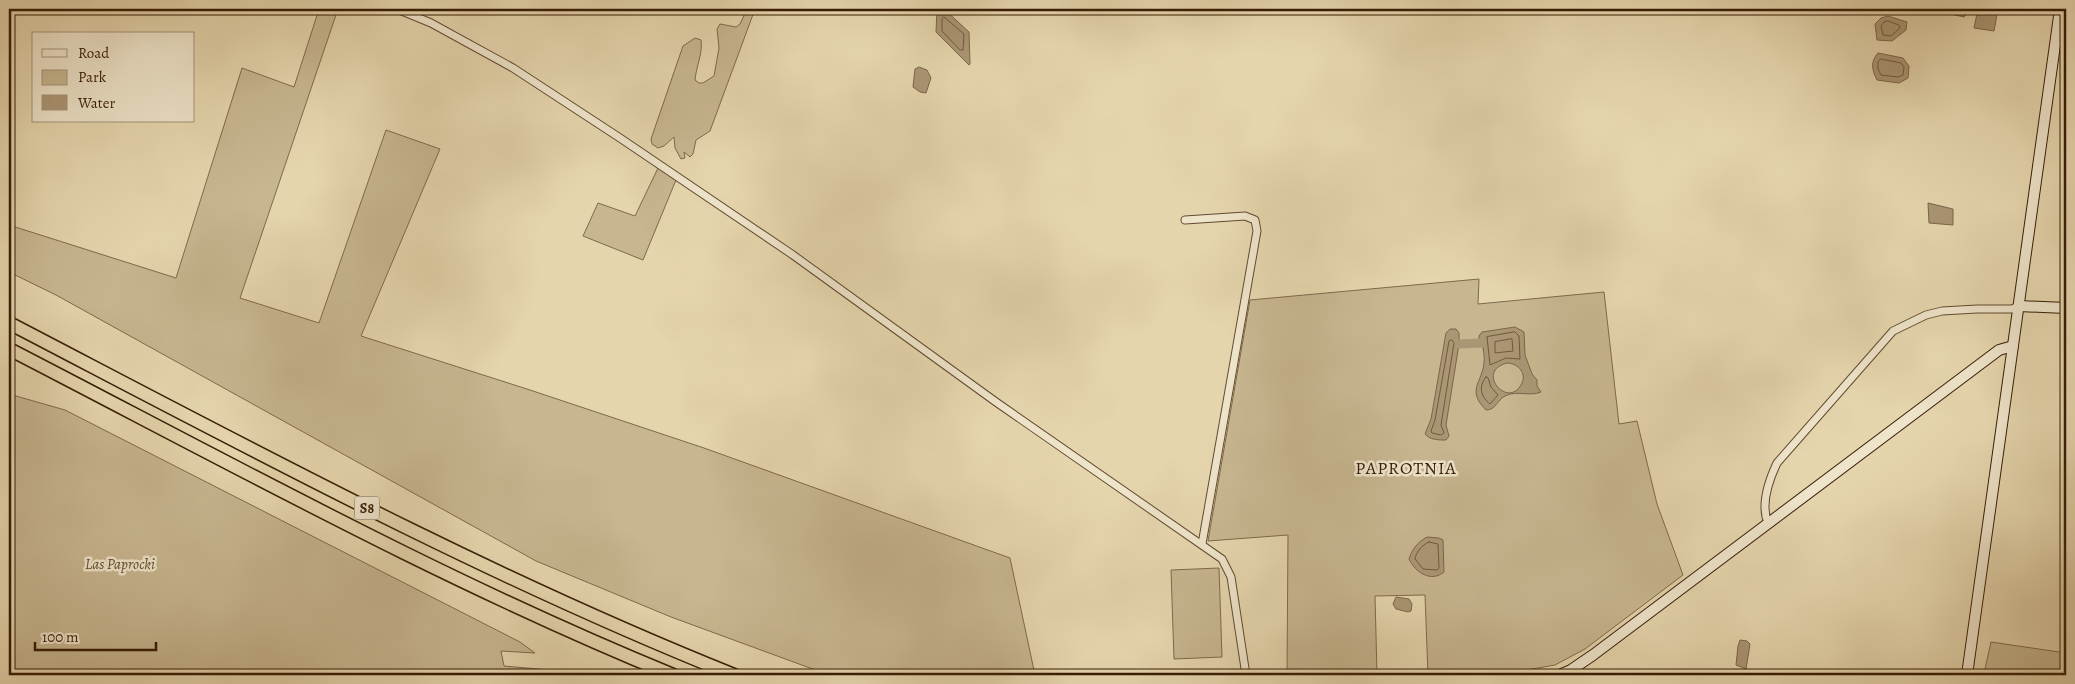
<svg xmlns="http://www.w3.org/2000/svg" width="2075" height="684" font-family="Alegreya,serif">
  <rect width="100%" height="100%" fill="#e5d5ad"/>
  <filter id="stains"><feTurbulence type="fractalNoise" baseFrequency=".004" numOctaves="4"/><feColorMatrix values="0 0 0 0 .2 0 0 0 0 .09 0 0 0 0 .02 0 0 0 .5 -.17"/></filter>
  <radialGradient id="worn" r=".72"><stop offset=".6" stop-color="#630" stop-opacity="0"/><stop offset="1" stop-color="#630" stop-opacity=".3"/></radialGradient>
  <g fill="#c7b690" stroke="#7f694a">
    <path d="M319,9h19l-98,289 79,25 67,-193 54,19 -79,187 166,53 177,59 306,110 25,117h-206l-158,-58 -135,-56 -480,-266 -47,-23v-47l167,53 66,-210 52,19z"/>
    <path d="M747,9h8l-45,122 -14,9 -3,14 -3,3 -6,-5 1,6 -4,1 -6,-11 -1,-11 -10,9 -6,2 -6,-4 -1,-5 32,-93 12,-8 6,2c2,13 -5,27 -6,40l4,3h4l11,-7 5,-28 -2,-19 3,-5 16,3 4,-3z"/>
    <path d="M658,168l18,12 -33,80 -60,-24 15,-33 37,13z"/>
    <path d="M1479,279l-1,25 126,-12 15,132 18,-3 20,83 26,71 -98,74 -30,16 -56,10h-71l-3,-80 -50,1 2,79h-90l1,-140 -80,6 42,-241z"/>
    <path d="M9,394l56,16 455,232 15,11 -34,-2 3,15 57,5 11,4h-563z"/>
    <path d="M1219,568l3,89 -48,2 -3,-89z"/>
    <path d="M1991,642l75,11v22h-73l-8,-6z"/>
  </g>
  <g fill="#aa9674" stroke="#7c6548" fill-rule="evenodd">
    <path d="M937,9h7l25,23 1,32 -1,1 -33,-33z"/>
    <path d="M1928,9h39l-1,6 -2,2z"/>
    <path d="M1978,9h20l-4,22 -20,-3z"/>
    <path d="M1888,16l19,6 -1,8 -14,11 -15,-1 -2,-16 6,-6z"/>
    <path d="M1878,53l25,5 6,8 -1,12 -9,5 -22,-3c-5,-10 -7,-18 1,-27z"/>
    <path d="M919,67l8,3 4,8 -5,15 -6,-1 -7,-5 2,-18z"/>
    <path d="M1928,203l25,6v16l-24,-2z"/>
    <path d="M1515,327l9,5 1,23 7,19 5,6v6l4,6c-11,5 -24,-2 -36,4 -8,4 -9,14 -19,14 -20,-20 -4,-27 -2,-47 1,-7 -1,-14 -2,-20l-3,-3v-4l3,-4zM1507,363c11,0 21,11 14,22 -14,24 -46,-14 -14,-22z"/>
    <path d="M1450,329h6l3,4v11l-13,81 3,11 -3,4c-8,0 -16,0 -21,-6l6,-15 15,-86z"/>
    <path d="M1427,537l12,1 4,2 1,32c-13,11 -29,0 -35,-13 3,-10 9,-17 18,-22z"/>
    <path d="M1396,597l13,2 3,5 -1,7 -3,1 -12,-3 -3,-5z"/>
    <path d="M1740,640l7,1 3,3 -4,25 -10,-4 2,-19z"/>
  </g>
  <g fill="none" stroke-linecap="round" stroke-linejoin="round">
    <g stroke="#70593c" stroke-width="1">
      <path d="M944,17l20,17 -1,16h-3l-18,-19v-12z"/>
      <path d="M1888,21l11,4 1,3 -9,8 -8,-1 -2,-9 3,-4z"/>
      <path d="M1881,59l20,4 3,4 -1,8 -5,2 -17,-2 -3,-6v-7z"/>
      <path d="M1515,332l4,4 1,23 -14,-1 -16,7 -3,-28z"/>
      <path d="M1512,339l1,12 -18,2v-11z"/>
      <path d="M1452,340l2,3 -13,82 3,8 -3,2 -9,-2 -1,-2 4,-11 14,-79z"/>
      <path d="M1486,377l2,1 3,9 7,8 -8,9c-9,-7 -12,-17 -4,-27z"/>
      <path d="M1429,542l9,2 1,24 -2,2 -14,-1 -8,-10c1,-7 7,-14 14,-17z"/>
    </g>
    <path stroke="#aa9674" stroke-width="9" d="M1459,344l23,-1"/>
    <defs>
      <g id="street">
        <path d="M397,9l34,14 82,45 107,70 173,117 203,147 226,157 9,18 15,98"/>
        <path d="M1185,220l60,-4 10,4 2,11 -55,313"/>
        <path d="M1768,523c-8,-19 1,-43 9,-60l116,-132 33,-16 16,-4 35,-2h35l7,-3"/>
      </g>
      <g id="secondary">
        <path d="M2019,306l47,2"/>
        <path d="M1559,675l12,-5 22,-15 406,-305 14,-4"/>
        <path d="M1967,675l93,-666"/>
      </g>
      <g id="highway">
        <path d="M9,323c238,124 475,252 725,352"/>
        <path d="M9,349c219,113 436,233 664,326"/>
      </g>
    </defs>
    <use href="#street" stroke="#624a2f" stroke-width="9"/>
    <use href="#secondary" stroke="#371c05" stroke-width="12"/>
    <use href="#highway" stroke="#371c05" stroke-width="15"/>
    <use href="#street" stroke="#eee4ca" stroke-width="7"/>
    <use href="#secondary" stroke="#eee4ca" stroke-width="10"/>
    <use href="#highway" stroke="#e5d5ad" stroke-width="12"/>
  </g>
  <g text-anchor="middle" stroke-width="5" stroke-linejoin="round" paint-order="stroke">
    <rect fill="#eee4ca" stroke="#6e5840" stroke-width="1" x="354.5" y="496.5" width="25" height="23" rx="4"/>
    <g font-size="14" font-weight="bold" fill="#371c05">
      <text x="367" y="513">S8</text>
    </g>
    <g font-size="15" font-style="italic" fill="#624a2f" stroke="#eee4ca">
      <text x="120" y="569">Las Paprocki</text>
    </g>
    <g font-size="18" letter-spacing="1" fill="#371c05" stroke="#eee4ca">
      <text x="1406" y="474">PAPROTNIA</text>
    </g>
  </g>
  <rect width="2075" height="684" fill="none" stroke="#e5d5ad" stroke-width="30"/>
  <rect x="10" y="10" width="2055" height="664" fill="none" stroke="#371c05" stroke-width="2.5"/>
  <rect x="15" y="15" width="2045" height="654" fill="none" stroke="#371c05"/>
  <rect x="32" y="32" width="162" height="90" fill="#eee4ca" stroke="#a5947b"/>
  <rect x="42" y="49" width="25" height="8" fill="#eee4ca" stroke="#a5947b"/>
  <text x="78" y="58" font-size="15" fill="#371c05">Road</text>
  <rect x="42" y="70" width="25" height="15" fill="#c7b690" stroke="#a5947b"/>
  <text x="78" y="82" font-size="15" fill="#371c05">Park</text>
  <rect x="42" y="95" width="25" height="15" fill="#aa9674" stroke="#a5947b"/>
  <text x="78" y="108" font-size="15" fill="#371c05">Water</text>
  <path d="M35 642v8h121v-8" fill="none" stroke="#371c05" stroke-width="2.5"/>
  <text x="42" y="642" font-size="15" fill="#371c05" stroke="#eee4ca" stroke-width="4" paint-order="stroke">100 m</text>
  <rect width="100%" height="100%" filter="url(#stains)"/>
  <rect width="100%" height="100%" fill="url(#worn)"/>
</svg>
